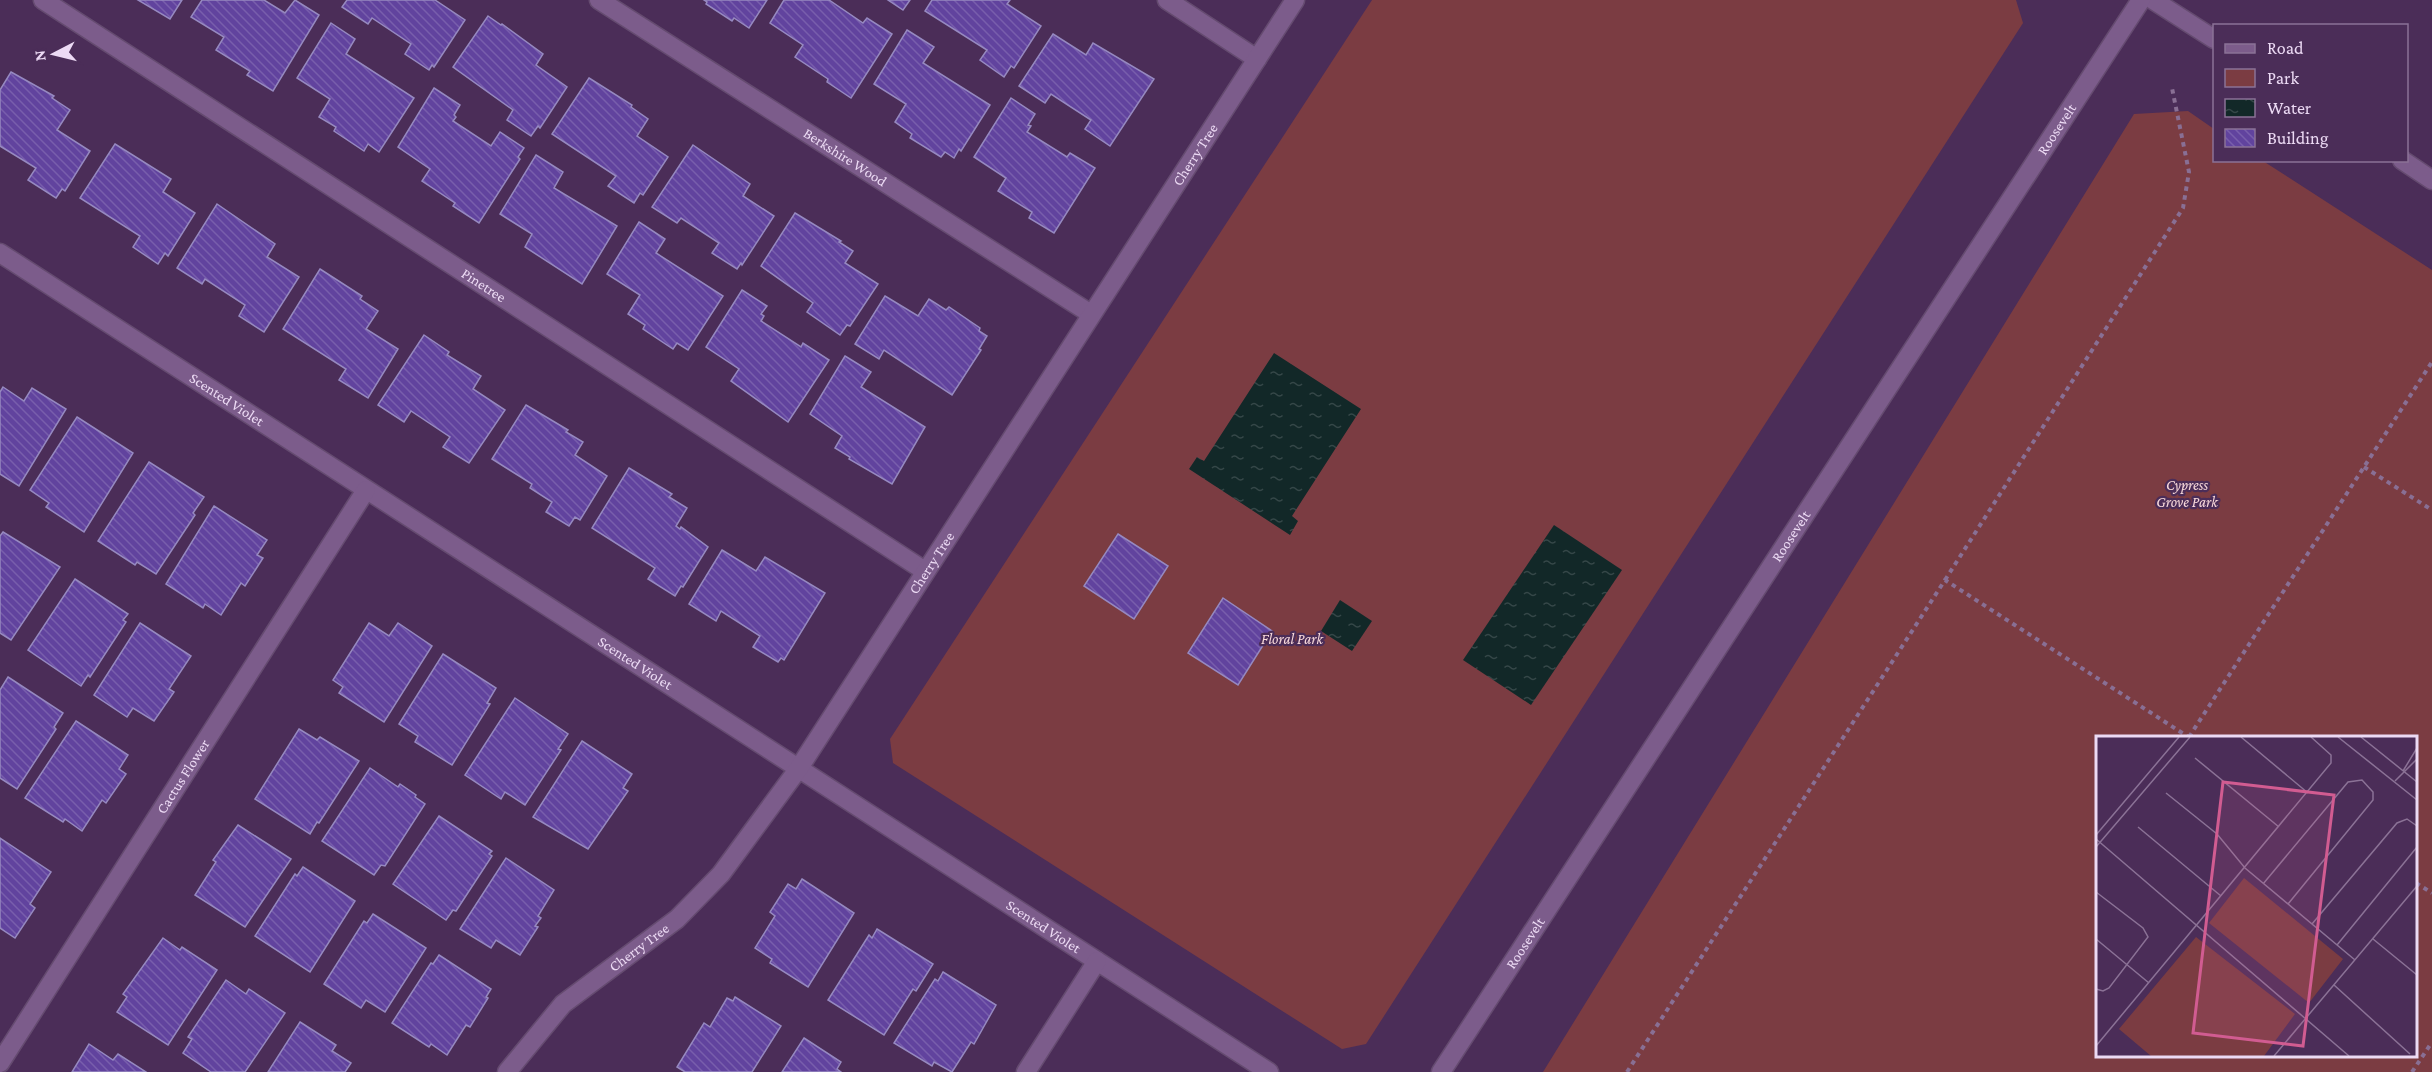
<svg xmlns="http://www.w3.org/2000/svg" width="2432" height="1072" font-family="'Crimson Pro',serif">
  <defs>
    <pattern id="water-ripples" width="26" height="14" patternUnits="userSpaceOnUse" patternTransform="scale(1.5)"><rect width="26" height="14" fill="#122828"/><path d="M2 4q2-2 4 0t4 0M15 11q2-2 4 0t4 0" fill="none" stroke="#354748"/></pattern>
    <pattern id="building-back-hatch" width="6" height="6" patternUnits="userSpaceOnUse" patternTransform="scale(1.5)"><rect width="6" height="6" fill="#61439e"/><path d="M-1 5l2 2M0 0l6 6M5-1l2 2" fill="none" stroke="#785eac"/></pattern>
  </defs>
  <rect width="100%" height="100%" fill="#4b2d58"/>
  <g fill="#7b3c42" fill-rule="evenodd">
    <path d="M1372,0h644l7,23 -657,1021 -24,5 -449,-286 -3,-24z"/>
    <path d="M2188,111l26,18v31l49,1 169,109v802h-889l591,-958zM2098,738h318v318h-318z"/>
  </g>
  <g fill="url(#water-ripples)">
    <path d="M1274,353l87,56 -69,107 6,5 -8,14 -101,-66 8,-12 7,4z"/>
    <path d="M1554,525l68,45 -91,135 -68,-45z"/>
    <path d="M1340,600l32,21 -20,30 -31,-20z"/>
  </g>
  <g fill="url(#building-back-hatch)" stroke="#9689c0" stroke-width="1.5">
    <path d="M138,0h44l-12,19z"/>
    <path d="M202,0h62l21,13 10,-13 24,15 -46,76 -26,-16 3,-4 -34,-21 8,-13 -33,-20z"/>
    <path d="M347,0h88l30,20 -31,47 -2,-2 -3,5 -24,-16 6,-10 -39,-26 -4,6 -26,-17z"/>
    <path d="M704,0h63l-18,28 -15,-10 -2,3 -26,-17 1,-2z"/>
    <path d="M784,0h45l34,23 4,-5 25,16 -41,64 -24,-16 1,-3 -33,-22 8,-12 -33,-22z"/>
    <path d="M888,0h22l-7,10z"/>
    <path d="M932,0h78l-3,4 34,22 -27,42 -3,-2 -7,11 -24,-17 7,-10 -62,-39z"/>
    <path d="M488,16l13,9 1,-1 41,30 -7,11 31,22 -27,41 -2,-2 -7,10 -24,-16 6,-10 -60,-43z"/>
    <path d="M331,23l24,16 -9,15 68,44 -35,54 -11,-8 -4,7 -30,-20 2,-4 -17,-10 11,-18 -33,-21z"/>
    <path d="M907,30l27,17 -11,16 67,42 -29,46 -2,-2 -5,9 -9,-6 -4,5 -31,-19 2,-4 -17,-12 11,-18 -32,-20z"/>
    <path d="M1053,34l33,21 7,-12 61,36 -44,67 -25,-17 6,-9 -40,-26 -6,9 -26,-17z"/>
    <path d="M11,72l43,24 -2,2 18,12 -13,20 33,21 -25,40 -3,-2 -6,9 -28,-18 8,-12 -36,-22v-56z"/>
    <path d="M589,78l43,27 -1,2 17,12 -11,17 31,21 -25,38 -3,-2 -6,10 -26,-17 8,-10 -64,-42z"/>
    <path d="M434,88l26,17 -6,10 2,2 -3,4 38,25 9,-14 24,16 -6,9 2,2 -41,64 -26,-17 2,-3 -33,-22 8,-12 -32,-22z"/>
    <path d="M1011,98l24,16 -7,11 3,1 -4,6 40,25 3,-4 25,15 -41,65 -25,-15 3,-6 -34,-21 8,-13 -32,-21z"/>
    <path d="M115,144l56,35 -8,13 32,21 -27,43 -3,-3 -7,11 -25,-17 7,-11 -60,-38z"/>
    <path d="M693,145l57,39 -7,12 31,20 -32,49 -1,-2 -4,6 -25,-16 7,-10 -38,-25 -4,5 -25,-16z"/>
    <path d="M536,155l27,17 -9,16 63,38 -35,58 -57,-37 7,-13 -32,-20z"/>
    <path d="M217,204l58,40 -8,13 32,20 -35,55 -25,-16 6,-11 -40,-26 -3,5 -25,-16z"/>
    <path d="M795,213l46,28 -2,1 14,9 -8,12 33,21 -28,42 -3,-1 -7,10 -33,-23 6,-9 -52,-37z"/>
    <path d="M639,222l26,17 -9,14 67,43 -35,54 -11,-7 -4,6 -30,-20 2,-4 -17,-11 12,-19 -33,-21z"/>
    <path d="M320,269l42,27 -2,3 18,12 -12,18 32,20 -30,49 -29,-18 7,-11 -63,-40z"/>
    <path d="M742,290l25,16 -6,8 3,2 -3,5 40,26 2,-4 26,17 -41,62 -57,-41 8,-12 -33,-22z"/>
    <path d="M885,296l33,20 11,-17 17,11 3,-3 31,21 -1,3 8,5 -8,13 2,1 -29,45 -68,-45 -5,9 -24,-15z"/>
    <path d="M424,335l25,17 -2,3 34,21 -8,13 32,21 -36,53 -26,-16 7,-10 -39,-26 -7,11 -26,-17z"/>
    <path d="M845,356l26,16 -10,15 64,40 -33,57 -43,-25 1,-2 -15,-9 7,-12 -32,-22z"/>
    <path d="M3,387l21,14 8,-13 34,21 -47,77 -19,-12v-82z"/>
    <path d="M526,405l42,25 -2,2 17,10 -8,13 32,21 -27,44 -5,-3 -6,9 -23,-14 6,-10 -22,-14 2,-4 -40,-25z"/>
    <path d="M77,417l56,36 -49,79 -38,-25 3,-4 -19,-13z"/>
    <path d="M149,462l55,35 -11,16 2,2 -39,59 -19,-12 -2,3 -37,-24z"/>
    <path d="M629,468l43,26 -3,3 18,11 -11,18 4,3 1,-2 27,20 -25,40 -2,-1 -6,10 -27,-17 7,-11 -63,-40z"/>
    <path d="M214,506l53,34 -10,15 6,3 -18,28 -4,-3 -20,32 -16,-11 -2,4 -37,-24z"/>
    <path d="M3,532l57,35 -49,73 -11,-7v-97z"/>
    <path d="M1118,534l50,32 -34,53 -50,-33z"/>
    <path d="M722,550l34,21 9,-14 60,36 -41,67 -3,-2 -3,4 -25,-15 7,-11 -39,-25 -5,10 -27,-17z"/>
    <path d="M75,579l53,35 -5,6 3,2 -36,55 -2,-2 -7,11 -53,-36z"/>
    <path d="M1223,598l49,33 -34,54 -50,-32z"/>
    <path d="M140,623l51,33 -22,33 5,3 -20,29 -21,-13 -6,9 -33,-22z"/>
    <path d="M369,623l20,13 9,-13 34,23 -48,76 -45,-29 4,-6 -10,-7z"/>
    <path d="M443,654l53,34 -9,15 3,1 -38,61 -37,-23 3,-6 -19,-12z"/>
    <path d="M8,677l55,36 -9,14 2,2 -39,60 -17,-11v-88z"/>
    <path d="M515,698l53,36 -10,15 3,1 -36,55 -20,-13 -4,7 -36,-24z"/>
    <path d="M76,721l52,34 -9,14 7,5 -20,29 -4,-3 -20,31 -17,-12 -2,3 -38,-24z"/>
    <path d="M299,729l18,11 3,-3 39,24 -40,62 -2,-1 -7,12 -55,-35z"/>
    <path d="M582,741l50,33 -9,14 5,3 -40,58 -55,-32z"/>
    <path d="M370,768l28,19 2,-3 16,11 -1,2 10,7 -40,62 -4,-1 -7,10 -52,-34z"/>
    <path d="M439,816l53,35 -3,3 3,2 -36,55 -3,-1 -7,10 -53,-36z"/>
    <path d="M238,825l53,34 -46,68 -50,-32 21,-33 -3,-2z"/>
    <path d="M0,838l51,34 -21,32 5,4 -20,30 -15,-10z"/>
    <path d="M506,858l48,32 -16,26 3,2 -6,8 3,1 -18,28 -24,-15 -5,8 -31,-19z"/>
    <path d="M303,867l52,34 -45,71 -55,-36 40,-62 2,2z"/>
    <path d="M802,879l52,34 -46,74 -38,-24 2,-4 -17,-11 20,-32 -5,-4 18,-28 8,5z"/>
    <path d="M373,914l53,34 -41,64 -19,-12 -5,8 -37,-24 40,-63 3,2z"/>
    <path d="M877,929l56,35 -17,27 -3,-2 -29,46 -56,-35 41,-65 3,3z"/>
    <path d="M163,938l17,12 2,-3 35,23 -49,75 -51,-33 10,-15 -4,-3z"/>
    <path d="M439,955l52,34 -5,8 2,1 -18,29 -4,-2 -19,30 -16,-11 -2,3 -37,-24 39,-60 2,1z"/>
    <path d="M943,972l53,33 -22,39 -3,-2 -19,30 -18,-10 -2,4 -38,-23 41,-64 3,2z"/>
    <path d="M226,980l20,14 3,-5 36,24 -40,59h-34l-28,-19 9,-14 -4,-2z"/>
    <path d="M735,997l46,29 -29,46h-67l-8,-5 27,-44 6,4 17,-29 6,3z"/>
    <path d="M300,1022l36,23 -4,6 19,12 -6,9h-77z"/>
    <path d="M804,1038l37,24 -4,7 4,3h-59z"/>
    <path d="M89,1044l24,16 5,-6 28,18h-74z"/>
  </g>
  <g fill="none" stroke-linecap="round" stroke-linejoin="round">
    <defs>
      <g id="street">
        <path id="s1" d="M43,0l882,571"/>
        <path id="s2" d="M599,0l492,314"/>
        <path d="M1167,0l90,59"/>
        <path id="s3" d="M0,253l1269,819"/>
        <path id="s4" d="M0,1063l366,-573"/>
        <path id="s5" d="M507,1072l56,-68 114,-85 44,-45 78,-106 496,-768"/>
        <path d="M1026,1072l71,-111"/>
      </g>
      <g id="secondary">
        <path d="M2153,0l61,39"/>
        <path d="M2402,160l30,20"/>
        <path id="s6" d="M1441,1072l700,-1072"/>
      </g>
    </defs>
    <use href="#street" stroke="#654b70" stroke-width="21"/>
    <use href="#secondary" stroke="#654b70" stroke-width="21"/>
    <g stroke="#896f94" stroke-width="4" stroke-dasharray="4.5 4.5" stroke-linecap="butt">
      <path d="M2364,467l68,43"/>
      <path d="M1945,580l238,-372 6,-36 -17,-84"/>
      <path d="M2189,737l243,-375"/>
      <path d="M2416,883l16,10"/>
      <path d="M1627,1072l318,-492 245,158"/>
      <path d="M2412,1072l20,-30"/>
    </g>
    <use href="#street" stroke="#7c5c8b" stroke-width="18"/>
    <use href="#secondary" stroke="#7c5c8b" stroke-width="18"/>
  </g>
  <g text-anchor="middle" stroke-width="4.5" stroke-linejoin="round" paint-order="stroke">
    <g font-size="15" fill="#ecdaf4" stroke="#4b2d58">
      <text dy="5" stroke="none"><textPath href="#s6" startOffset="1126">Roosevelt</textPath></text>
      <text dy="5" stroke="none"><textPath href="#s5" startOffset="1155">Cherry Tree</textPath></text>
      <text dy="5" stroke="none"><textPath href="#s2" startOffset="292">Berkshire Wood</textPath></text>
      <text dy="5" stroke="none"><textPath href="#s1" startOffset="525">Pinetree</textPath></text>
      <text dy="5" stroke="none"><textPath href="#s3" startOffset="270">Scented Violet</textPath></text>
      <text dy="5" stroke="none"><textPath href="#s6" startOffset="640">Roosevelt</textPath></text>
      <text dy="5" stroke="none"><textPath href="#s5" startOffset="669">Cherry Tree</textPath></text>
      <text dy="5" stroke="none"><textPath href="#s3" startOffset="756">Scented Violet</textPath></text>
      <text dy="5" stroke="none"><textPath href="#s4" startOffset="340">Cactus Flower</textPath></text>
      <text dy="5" stroke="none"><textPath href="#s3" startOffset="1242">Scented Violet</textPath></text>
      <text dy="5" stroke="none"><textPath href="#s6" startOffset="154">Roosevelt</textPath></text>
      <text dy="5" stroke="none"><textPath href="#s5" startOffset="183">Cherry Tree</textPath></text>
    </g>
    <g font-size="15" font-style="italic" fill="#f9dadb" stroke="#4b2d58">
      <text x="2187" y="490">Cypress<tspan x="2187" dy="17">Grove Park</tspan></text>
      <text x="1292" y="644">Floral Park</text>
    </g>
  </g>
  <g transform="translate(2096 736)">
    <rect width="321" height="321" fill="#4b2d58"/>
    <path d="M148,142l99,81 -34,44 -100,-80zM100,201l99,77 -31,42h-113l-32,-27z" fill="#7b3c42"/>
    <path fill="none" stroke="#8b7296" stroke-width="1.5" d="M145,1l67,56M242,1l79,63M265,1l56,45M99,22l84,69M307,35l14,-23M299,45l22,-22M70,57l51,41 28,34 110,92M42,91l83,69M0,99l83,-98M0,103l253,217M0,111l94,-110M167,148l85,-102 14,-2 11,12v8l-85,104M0,156l47,36 5,9 -39,51 -6,3 -7,-2M216,188l85,-101 10,-4 10,7M0,203l53,44M277,203l44,36M241,209l80,-98M238,249l76,69M0,310l235,-283v-8l-20,-18M178,320l143,-170"/>
    <path fill="#d15c91" fill-opacity="0.15" stroke="#d15c91" stroke-width="3" d="M127,46l111,13 -31,251 -110,-13z"/>
    <rect width="321" height="321" fill="none" stroke="#ecdaf4" stroke-width="3"/>
  </g>
  <rect x="2213" y="24" width="195" height="138" fill="#4b2d58" stroke="#8b7296" stroke-width="1.5"/>
  <rect x="2225" y="44" width="30" height="9" fill="#7c5c8b" stroke="#8b7296" stroke-width="1.5"/>
  <text x="2267" y="54" font-size="18" fill="#ecdaf4">Road</text>
  <rect x="2225" y="69" width="30" height="18" fill="#7b3c42" stroke="#8b7296" stroke-width="1.5"/>
  <text x="2267" y="84" font-size="18" fill="#ecdaf4">Park</text>
  <rect x="2225" y="99" width="30" height="18" fill="url(#water-ripples)" stroke="#8b7296" stroke-width="1.5"/>
  <text x="2267" y="114" font-size="18" fill="#ecdaf4">Water</text>
  <rect x="2225" y="129" width="30" height="18" fill="url(#building-back-hatch)" stroke="#8b7296" stroke-width="1.5"/>
  <text x="2267" y="144" font-size="18" fill="#ecdaf4">Building</text>
  <g transform="translate(54 54) rotate(263)" stroke="#4b2d58" stroke-width="4.5" paint-order="stroke">
  <path d="M0-4.5L10 22L0 15L-10 22Z" fill="#ecdaf4"/>
  <text y="-9" font-size="16" font-weight="bold" text-anchor="middle" fill="#ecdaf4">N</text>
  </g>
</svg>
